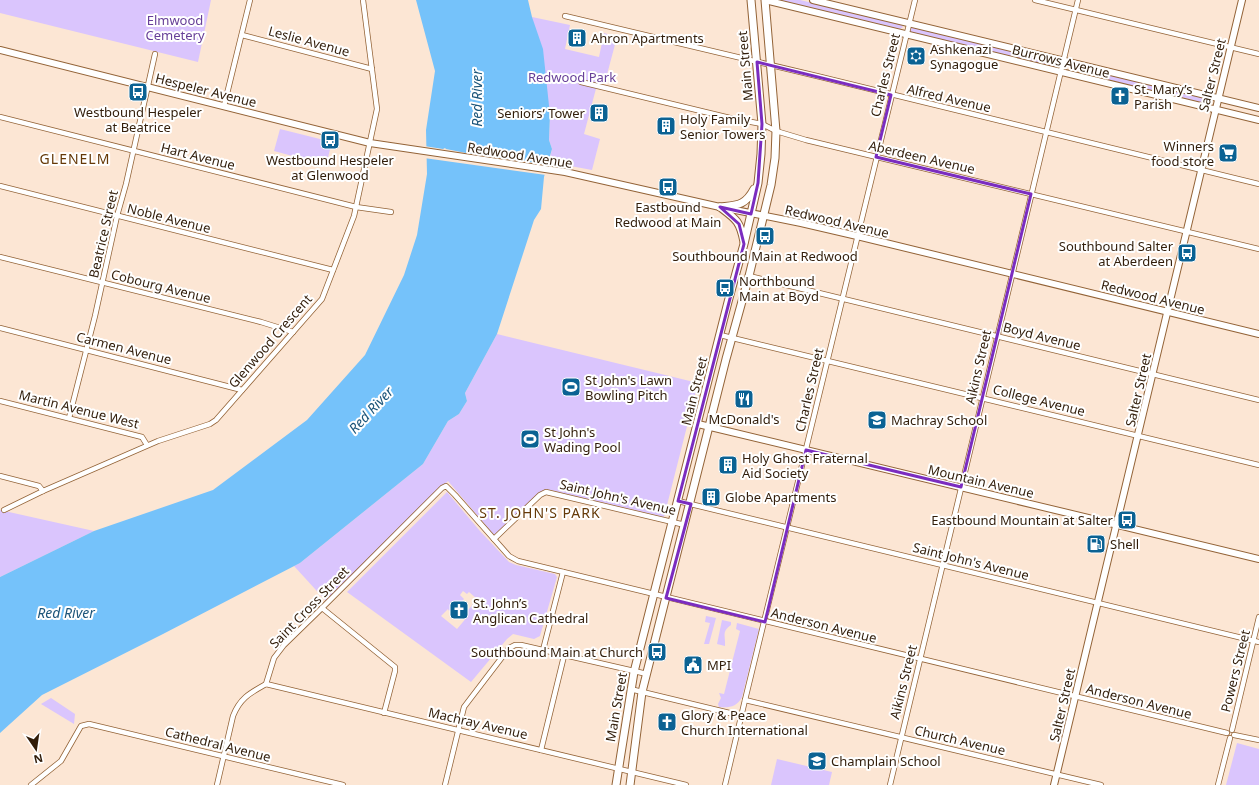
<svg xmlns="http://www.w3.org/2000/svg" width="1259" height="785" font-family="'Noto Sans',sans-serif">
  <rect width="100%" height="100%" fill="#fce6d4"/>
  <g fill="#dac5fd" fill-rule="evenodd">
    <path d="M0,0h211l-13,62 -198,-49z"/>
    <path d="M780,0h20l101,24 2,3 -3,2z"/>
    <path d="M532,17l38,8 -5,24 34,8 5,-24 13,4 -12,45 -7,-1 -14,53 16,5 -8,31 -43,-8 3,-13 -3,-9 1,-25z"/>
    <path d="M913,27l142,35 2,3 -3,2 -143,-35 -2,-2 1,-2z"/>
    <path d="M1105,74l102,25 2,3 -4,1 -100,-24 -2,-2z"/>
    <path d="M280,129l52,13 -6,23 -52,-14z"/>
    <path d="M497,334l201,49 -34,134 -118,-28 -52,46 -46,-54 -122,120 -32,-35 6,-3 123,-99 25,-43 11,-7 8,-13 -2,-8z"/>
    <path d="M447,492l33,39 29,31 7,3 39,9 2,3 -17,59 -6,3 -21,-5 -6,5 -36,43 -124,-90zM463,591l4,3 2,-2 8,7 -2,3 2,2 -2,2 -2,-2 -8,10 3,2 -11,13 -16,-13 7,-7 1,2 5,-6 3,2 7,-8 -4,-4z"/>
    <path d="M0,510l94,21 -94,46z"/>
    <path d="M706,616l10,2 -7,26h-5l6,-21 -5,-1z"/>
    <path d="M722,620l9,2v3c-10,7 -5,11 -6,21l-8,-2z"/>
    <path d="M737,623l22,6 -17,68c-5,10 -13,11 -23,10l-1,-3 3,-6 -2,-5 5,1 16,-63 -4,-2z"/>
    <path d="M51,698l24,16 -1,10 -33,-20z"/>
    <path d="M1237,743l22,6v36h-33z"/>
    <path d="M777,759l55,13 -3,13h-58z"/>
  </g>
  <path fill="#75c2fa" d="M416,0h112l4,17 11,32 7,66 -1,25 3,9 -8,28 -3,32 -7,11 -37,114 -32,59 2,8 -8,13 -11,7 -25,43 -123,99 -137,71 -121,61 -42,38v-156l94,-46 119,-41 94,-70 58,-65 39,-80 13,-40 10,-61 -1,-44 9,-59z"/>
  <path fill="#fce6d4" d="M424,146l19,3 2,-1 1,1 20,4 1,-1 1,1 27,4 3,-2 2,3 26,3h2l1,1 21,3 -4,10 -122,-17z"/>
  <g fill="none" stroke-linecap="round" stroke-linejoin="round">
    <defs>
      <g id="street">
        <path d="M1035,0l224,54"/>
        <path d="M565,16l256,61 438,107"/>
        <path d="M242,35l130,34"/>
        <path d="M581,82l149,36 32,6 14,7 30,9 453,109"/>
        <path d="M224,106l26,-106"/>
        <path d="M0,117l356,90 35,5"/>
        <path d="M0,186l333,84"/>
        <path d="M0,257l261,65 32,10"/>
        <path d="M749,276l510,124"/>
        <path d="M0,328l242,62"/>
        <path d="M720,335l539,130"/>
        <path d="M0,401l142,36 5,8"/>
        <path d="M69,418l26,-102 22,-100 9,-32 29,-130"/>
        <path d="M0,476l39,10 4,5"/>
        <path d="M678,501l581,141"/>
        <path d="M4,510l39,-19 115,-50 52,-17 6,-4 106,-121 32,-83 23,-107 -14,-109"/>
        <path d="M494,539l46,-44 6,-3 139,33"/>
        <path d="M322,608l73,59v4l-11,42"/>
        <path d="M543,650l20,-78"/>
        <path d="M266,684l420,101"/>
        <path d="M630,689l112,27"/>
        <path d="M745,700l356,85"/>
        <path d="M1232,730l27,-113"/>
        <path d="M1234,735l25,5"/>
        <path d="M541,750l23,-94"/>
        <path d="M31,785l30,-24 20,-35 8,-2 254,61"/>
        <path d="M217,785l16,-69c7,-18 17,-23 33,-32l8,-26 10,-13 38,-37 120,-120 4,-2 9,9 54,61 9,5 709,172"/>
        <path d="M445,785l19,-78 45,-59 6,-3h6l126,29"/>
        <path d="M725,785l20,-85 170,-700"/>
        <path d="M890,785l188,-785"/>
        <path d="M1218,785l12,-47"/>
      </g>
      <g id="secondary">
        <path d="M765,0l494,120"/>
        <path d="M813,0l446,108"/>
        <path d="M0,50l370,93 195,29 155,35 81,16 56,13 402,98"/>
        <path d="M698,424l561,135"/>
        <path d="M1054,785l188,-785"/>
      </g>
      <g id="primary">
        <path d="M720,207c17,-2 25,-1 34,-18"/>
        <path d="M720,207c16,12 20,14 24,35"/>
        <path d="M616,785l18,-113 94,-370 16,-58 14,-61 3,-29 1,-30 -11,-124"/>
        <path d="M630,785l12,-93 84,-333 23,-83 22,-91 4,-27 1,-27 -11,-131"/>
      </g>
    </defs>
    <use href="#street" stroke="#936337" stroke-width="6"/>
    <use href="#secondary" stroke="#936337" stroke-width="8"/>
    <use href="#primary" stroke="#936337" stroke-width="9"/>
    <use href="#street" stroke="#fff" stroke-width="4.5"/>
    <use href="#secondary" stroke="#fff" stroke-width="6"/>
    <use href="#primary" stroke="#fff" stroke-width="7"/>
  </g>
  <path fill="none" stroke="#7b2cbf" stroke-width="3" stroke-linejoin="round" d="M757,62l134,33 -15,62 155,37 -70,293 -155,-37 -41,172 -99,-24 25,-94 -13,-3 66,-257 -5,-20 -19,-17 31,7 7,-31 4,-59z"/>
  <defs>
    <symbol id="building-square" viewBox="-11 -11 22 22"><rect x="-9" y="-9" width="18" height="18" rx="4" fill="#0b6293" stroke="#fff"/><path d="M-4-6H4V6H1V3H-1V6H-4ZM-2.5-4.3h1.7v1.8h-1.7ZM.8-4.3h1.7v1.8H.8ZM-2.5-1h1.7V.8h-1.7ZM.8-1h1.7V.8H.8Z" fill="#fff"/></symbol>
    <symbol id="synagogue-square" viewBox="-11 -11 22 22"><rect x="-9" y="-9" width="18" height="18" rx="4" fill="#0b6293" stroke="#fff"/><path d="M0-6.5L5.6 3.2H-5.6ZM0 6.5L5.6-3.2H-5.6Z" fill="#fff"/></symbol>
    <symbol id="bus-square" viewBox="-11 -11 22 22"><rect x="-9" y="-9" width="18" height="18" rx="4" fill="#0b6293" stroke="#fff"/><path d="M-5-6H5V4H4V6H2V4H-2V6H-4V4H-5ZM-3.5-4V0h7V-4ZM-3.5 1.2v1.5H-2V1.2ZM2 1.2v1.5H3.5V1.2Z" fill="#fff"/></symbol>
    <symbol id="church-square" viewBox="-11 -11 22 22"><rect x="-9" y="-9" width="18" height="18" rx="4" fill="#0b6293" stroke="#fff"/><path d="M-1.2-6h2.4v3.5h3.3v2.4h-3.3V6h-2.4V-.1h-3.3v-2.4h3.3Z" fill="#fff"/></symbol>
    <symbol id="supermarket-square" viewBox="-11 -11 22 22"><rect x="-9" y="-9" width="18" height="18" rx="4" fill="#0b6293" stroke="#fff"/><path d="M-6-5.5h2.5l.6 2H6L4.5 2H-2.5L-4.4-4H-6ZM-1.5 3.2a1.3 1.3 0 1 0 .1 0ZM3 3.2a1.3 1.3 0 1 0 .1 0Z" fill="#fff"/></symbol>
    <symbol id="stadium-square" viewBox="-11 -11 22 22"><rect x="-9" y="-9" width="18" height="18" rx="4" fill="#0b6293" stroke="#fff"/><path d="M0-5a6.5 5 0 1 0 0 10a6.5 5 0 1 0 0-10ZM-3.5-1.8h7v3.6h-7Z" fill="#fff"/></symbol>
    <symbol id="restaurant-square" viewBox="-11 -11 22 22"><rect x="-9" y="-9" width="18" height="18" rx="4" fill="#0b6293" stroke="#fff"/><path d="M-5-6h1v4h1v-4h1v4h1v-4h1v5L-1.5 .5V6h-2V.5L-5-1ZM5-6V6H3V1.5H1.5Q1.5-4 5-6Z" fill="#fff"/></symbol>
    <symbol id="school-square" viewBox="-11 -11 22 22"><rect x="-9" y="-9" width="18" height="18" rx="4" fill="#0b6293" stroke="#fff"/><path d="M0-5L7-2L0 1L-7-2ZM-4 1L0 2.5L4 1V4Q0 6-4 4Z" fill="#fff"/></symbol>
    <symbol id="fuel-square" viewBox="-11 -11 22 22"><rect x="-9" y="-9" width="18" height="18" rx="4" fill="#0b6293" stroke="#fff"/><path d="M-5.5-6h7V0h2V4h1.3V-2.5L3-4.5l.8-.8L6-3V5H2.5V1h-1V6h-7ZM-4.2-4.7v3.2H.2V-4.7Z" fill="#fff"/></symbol>
    <symbol id="civic-square" viewBox="-11 -11 22 22"><rect x="-9" y="-9" width="18" height="18" rx="4" fill="#0b6293" stroke="#fff"/><path d="M-.6-6.5H3V-4.5H.6V-3L4-1V1h2V6H-6V1h2V-1L-.6-3ZM-1.2 2.5V6h2.4V2.5Z" fill="#fff"/></symbol>
  </defs>
  <g fill-rule="evenodd">
    <use href="#building-square" x="566" y="27" width="22" height="22"/>
    <use href="#synagogue-square" x="905" y="45" width="22" height="22"/>
    <use href="#bus-square" x="127" y="81" width="22" height="22"/>
    <use href="#church-square" x="1109" y="85" width="22" height="22"/>
    <use href="#building-square" x="588" y="102" width="22" height="22"/>
    <use href="#building-square" x="655" y="115" width="22" height="22"/>
    <use href="#bus-square" x="319" y="129" width="22" height="22"/>
    <use href="#supermarket-square" x="1217" y="142" width="22" height="22"/>
    <use href="#bus-square" x="657" y="176" width="22" height="22"/>
    <use href="#bus-square" x="754" y="225" width="22" height="22"/>
    <use href="#bus-square" x="1176" y="242" width="22" height="22"/>
    <use href="#bus-square" x="714" y="277" width="22" height="22"/>
    <use href="#stadium-square" x="560" y="376" width="22" height="22"/>
    <use href="#restaurant-square" x="733" y="388" width="22" height="22"/>
    <use href="#school-square" x="866" y="409" width="22" height="22"/>
    <use href="#stadium-square" x="519" y="428" width="22" height="22"/>
    <use href="#building-square" x="717" y="454" width="22" height="22"/>
    <use href="#building-square" x="700" y="486" width="22" height="22"/>
    <use href="#bus-square" x="1116" y="509" width="22" height="22"/>
    <use href="#fuel-square" x="1085" y="533" width="22" height="22"/>
    <use href="#church-square" x="448" y="599" width="22" height="22"/>
    <use href="#bus-square" x="646" y="641" width="22" height="22"/>
    <use href="#civic-square" x="682" y="654" width="22" height="22"/>
    <use href="#church-square" x="656" y="711" width="22" height="22"/>
    <use href="#school-square" x="806" y="750" width="22" height="22"/>
  </g>
  <g text-anchor="middle" stroke-width="4" stroke-linejoin="round" paint-order="stroke">
    <g font-size="13" fill="#673f98" stroke="#fff">
      <text x="175" y="25">Elmwood<tspan x="175" dy="15">Cemetery</tspan></text>
      <text x="572" y="82">Redwood Park</text>
    </g>
    <g font-size="13" fill="#311d0a" stroke="#fff" text-anchor="start">
      <text x="591" y="43">Ahron Apartments</text>
      <text x="930" y="54">Ashkenazi<tspan x="930" dy="15">Synagogue</tspan></text>
      <text x="1134" y="94">St. Mary’s<tspan x="1134" dy="15">Parish</tspan></text>
      <text x="138" y="117" text-anchor="middle">Westbound Hespeler<tspan x="138" dy="15">at Beatrice</tspan></text>
      <text x="585" y="118" text-anchor="end">Seniors’ Tower</text>
      <text x="680" y="124">Holy Family<tspan x="680" dy="15">Senior Towers</tspan></text>
      <text x="1214" y="151" text-anchor="end">Winners<tspan x="1214" dy="15">food store</tspan></text>
      <text x="330" y="165" text-anchor="middle">Westbound Hespeler<tspan x="330" dy="15">at Glenwood</tspan></text>
      <text x="668" y="212" text-anchor="middle">Eastbound<tspan x="668" dy="15">Redwood at Main</tspan></text>
      <text x="1173" y="251" text-anchor="end">Southbound Salter<tspan x="1173" dy="15">at Aberdeen</tspan></text>
      <text x="765" y="261" text-anchor="middle">Southbound Main at Redwood</text>
      <text x="739" y="286">Northbound<tspan x="739" dy="15">Main at Boyd</tspan></text>
      <text x="585" y="385">St John's Lawn<tspan x="585" dy="15">Bowling Pitch</tspan></text>
      <text x="744" y="424" text-anchor="middle">McDonald's</text>
      <text x="891" y="425">Machray School</text>
      <text x="544" y="437">St John's<tspan x="544" dy="15">Wading Pool</tspan></text>
      <text x="742" y="463">Holy Ghost Fraternal<tspan x="742" dy="15">Aid Society</tspan></text>
      <text x="725" y="502">Globe Apartments</text>
      <text x="1113" y="525" text-anchor="end">Eastbound Mountain at Salter</text>
      <text x="1110" y="549">Shell</text>
      <text x="473" y="608">St. John’s<tspan x="473" dy="15">Anglican Cathedral</tspan></text>
      <text x="643" y="657" text-anchor="end">Southbound Main at Church</text>
      <text x="707" y="670">MPI</text>
      <text x="681" y="720">Glory &amp; Peace<tspan x="681" dy="15">Church International</tspan></text>
      <text x="831" y="766">Champlain School</text>
    </g>
    <g font-size="13" fill="#311d0a" stroke="#fff">
      <text transform="translate(309 41) rotate(15)" y="5">Leslie Avenue</text>
      <text transform="translate(1061 61) rotate(14)" y="5">Burrows Avenue</text>
      <text transform="translate(745 66) rotate(-95)" y="5">Main Street</text>
      <text transform="translate(885 75) rotate(-76)" y="5">Charles Street</text>
      <text transform="translate(1212 75) rotate(-76)" y="5">Salter Street</text>
      <text transform="translate(206 90) rotate(14)" y="5">Hespeler Avenue</text>
      <text transform="translate(949 98) rotate(13)" y="5">Alfred Avenue</text>
      <text transform="translate(520 155) rotate(9)" y="5">Redwood Avenue</text>
      <text transform="translate(198 156) rotate(14)" y="5">Hart Avenue</text>
      <text transform="translate(922 157) rotate(13)" y="5">Aberdeen Avenue</text>
      <text transform="translate(169 218) rotate(14)" y="5">Noble Avenue</text>
      <text transform="translate(837 221) rotate(13)" y="5">Redwood Avenue</text>
      <text transform="translate(103 234) rotate(-77)" y="5">Beatrice Street</text>
      <text transform="translate(161 286) rotate(14)" y="5">Cobourg Avenue</text>
      <text transform="translate(1153 297) rotate(14)" y="5">Redwood Avenue</text>
      <text transform="translate(1042 336) rotate(14)" y="5">Boyd Avenue</text>
      <text transform="translate(270 341) rotate(-49)" y="5">Glenwood Crescent</text>
      <text transform="translate(124 348) rotate(14)" y="5">Carmen Avenue</text>
      <text transform="translate(978 367) rotate(-77)" y="5">Aikins Street</text>
      <text transform="translate(809 390) rotate(-77)" y="5">Charles Street</text>
      <text transform="translate(1138 390) rotate(-77)" y="5">Salter Street</text>
      <text transform="translate(694 391) rotate(-76)" y="5">Main Street</text>
      <text transform="translate(1039 400) rotate(14)" y="5">College Avenue</text>
      <text transform="translate(79 409) rotate(14)" y="5">Martin Avenue West</text>
      <text transform="translate(981 481) rotate(13)" y="5">Mountain Avenue</text>
      <text transform="translate(618 497) rotate(13)" y="5">Saint John's Avenue</text>
      <text transform="translate(971 561) rotate(14)" y="5">Saint John's Avenue</text>
      <text transform="translate(309 607) rotate(-46)" y="5">Saint Cross Street</text>
      <text transform="translate(824 625) rotate(14)" y="5">Anderson Avenue</text>
      <text transform="translate(1235 671) rotate(-76)" y="5">Powers Street</text>
      <text transform="translate(903 682) rotate(-76)" y="5">Aikins Street</text>
      <text transform="translate(1139 701) rotate(14)" y="5">Anderson Avenue</text>
      <text transform="translate(1062 705) rotate(-77)" y="5">Salter Street</text>
      <text transform="translate(616 707) rotate(-80)" y="5">Main Street</text>
      <text transform="translate(478 723) rotate(13)" y="5">Machray Avenue</text>
      <text transform="translate(960 740) rotate(13)" y="5">Church Avenue</text>
      <text transform="translate(218 744) rotate(14)" y="5">Cathedral Avenue</text>
    </g>
    <g font-size="14" font-style="italic" fill="#1c557a" stroke="#fff">
      <text transform="translate(477 98) rotate(-90)" y="5">Red River</text>
      <text transform="translate(371 410) rotate(-47)" y="5">Red River</text>
      <text x="66" y="618">Red River</text>
    </g>
    <g font-size="14" letter-spacing="1" fill="#653907" stroke="#fff">
      <text x="75" y="164">GLENELM</text>
      <text x="540" y="518">ST. JOHN'S PARK</text>
    </g>
  </g>
  <g transform="translate(36 749) rotate(167)" stroke="#ffffff" stroke-width="3" paint-order="stroke">
  <path d="M0-3L7 15L0 10L-7 15Z" fill="#311d0a"/>
  <text y="-6" font-size="11" font-weight="bold" text-anchor="middle" fill="#311d0a">N</text>
  </g>
</svg>
